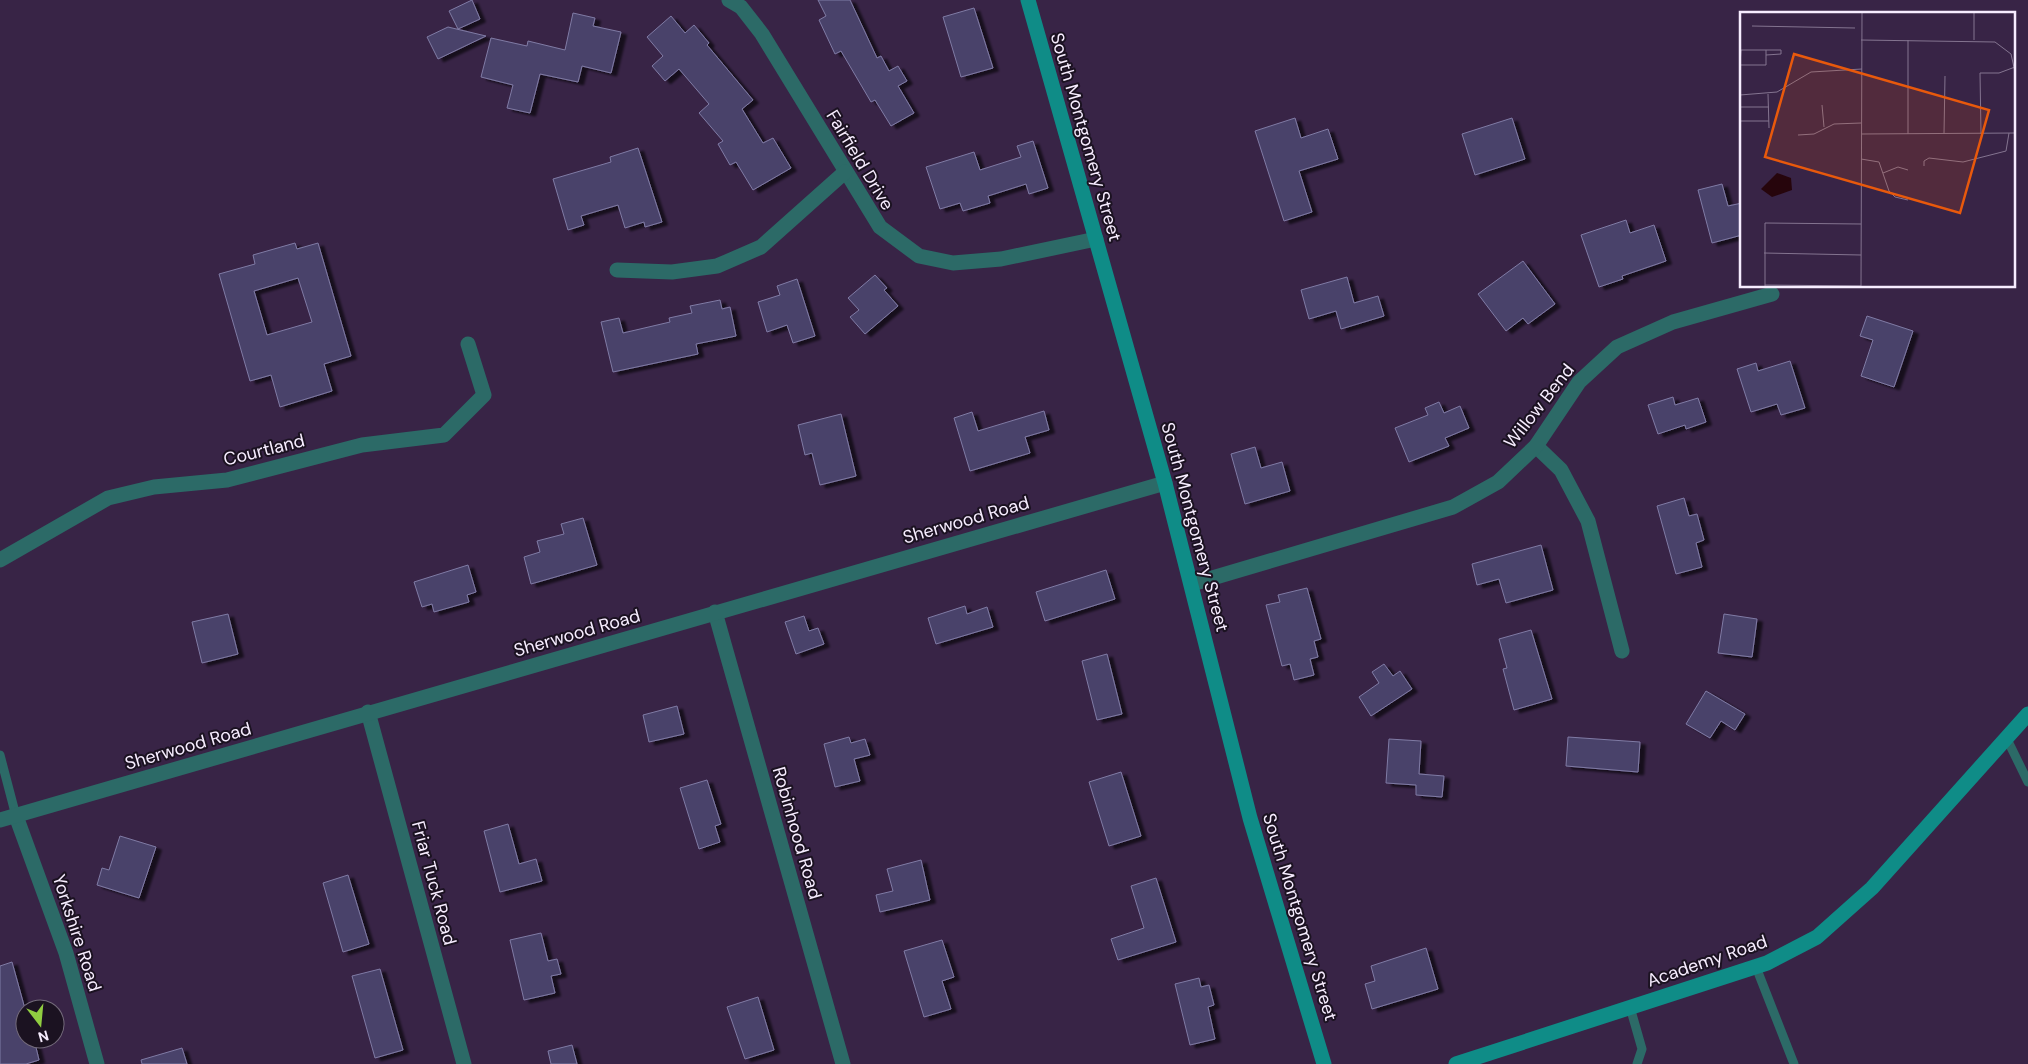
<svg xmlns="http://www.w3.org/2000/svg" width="2028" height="1064" font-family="'DM Sans',sans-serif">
  <defs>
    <filter id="shadow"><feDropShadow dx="5.5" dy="3" stdDeviation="1" flood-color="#0009"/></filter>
  </defs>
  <rect width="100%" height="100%" fill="#382446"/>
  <g fill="#49436a" stroke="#807ba5" fill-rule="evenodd" filter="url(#shadow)">
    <path d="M472,0l8,19 -22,10 -9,-18z"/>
    <path d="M818,0h32l27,58 4,-2 8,15 9,-5 9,15 -9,5 16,27 -23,13 -16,-26 -4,2 -30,-51 -6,3 -16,-34 7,-4z"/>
    <path d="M974,8l19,60 -32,9 -18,-60z"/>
    <path d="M573,13l22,5 -2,8 28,6 -10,41 -29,-7 -4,16 -38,-8 -10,39 -23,-5 6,-23 -32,-8 10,-39 36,8 1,-5 37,9z"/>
    <path d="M671,16l14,17 9,-8 15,18 -2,2 46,55 -11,9 21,34 10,-5 18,30 -38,22 -17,-28 -6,3 -12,-21 5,-3 -24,-28 10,-9 -30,-35 -14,12 -13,-15 11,-10 -16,-19z"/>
    <path d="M448,27l38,9 -48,23 -11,-22z"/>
    <path d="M1295,118l6,20 27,-9 10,30 -39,12 13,41 -28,9 -29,-90z"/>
    <path d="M1512,118l13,41 -50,16 -13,-41z"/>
    <path d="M1033,141l15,47 -19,6 -3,-10 -38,12 2,7 -27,8 -3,-8 -20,6 -14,-42 48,-15 6,18 41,-13 -4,-11z"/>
    <path d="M638,148l24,74 -17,5 -1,-5 -19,6 -7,-23 -37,11 3,9 -16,5 -15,-51 58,-17 -1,-5z"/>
    <path d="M1722,184l6,22 14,-3v32l-30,8 -14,-53z"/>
    <path d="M1626,220l4,13 24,-8 12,36 -44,15 1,3 -24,8 -18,-52z"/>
    <path d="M295,243l2,6 21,-6 33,113 -27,8 8,27 -52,16 -9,-32 -21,6 -31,-107 36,-10 -2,-9zM298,278l14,44 -45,13 -13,-44z"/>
    <path d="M1523,261l32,43 -27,20 -5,-6 -17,13 -28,-37z"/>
    <path d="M875,275l12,13 -3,2 14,16 -33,28 -15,-17 9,-7 -11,-12z"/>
    <path d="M1347,277l7,26 24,-7 6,20 -43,13 -5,-18 -27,8 -8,-29z"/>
    <path d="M797,279l18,57 -22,7 -6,-18 -20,7 -9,-30 22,-7 -3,-9z"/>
    <path d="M720,300l2,9 8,-2 6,29 -40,8 2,10 -85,18 -12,-50 18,-4 4,15 47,-11 -1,-4 23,-5 -2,-7z"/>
    <path d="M1867,316l46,15 -19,56 -33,-11 12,-36 -13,-4z"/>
    <path d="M1790,361l15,47 -24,7 -4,-11 -26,8 -14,-43 19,-6 2,8z"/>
    <path d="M1673,397l2,8 23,-7 8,24 -20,7 -1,-4 -27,9 -10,-29z"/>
    <path d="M1439,402l5,11 16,-7 9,22 -24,10 4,8 -40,16 -14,-34 33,-13 -3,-7z"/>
    <path d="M1044,411l5,19 -24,7 5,16 -60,18 -16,-53 18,-6 6,19z"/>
    <path d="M841,414l15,62 -36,9 -8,-32 -7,2 -7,-30z"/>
    <path d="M1255,447l6,21 21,-6 8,29 -45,13 -14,-50z"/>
    <path d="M1684,498l5,18 8,-2 7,26 -8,3 6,24 -26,7 -19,-68z"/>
    <path d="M583,518l14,47 -66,19 -7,-27 16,-5 -3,-11 27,-7 -3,-10z"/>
    <path d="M1541,545l12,45 -47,13 -7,-24 -22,6 -5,-21z"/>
    <path d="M468,565l8,27 -9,3 2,7 -35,10 -2,-8 -10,3 -8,-25z"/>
    <path d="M1106,570l9,29 -70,22 -9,-29z"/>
    <path d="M1307,588l14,51 -7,2 4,16 -8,2 4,16 -20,5 -4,-16 -8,2 -16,-61 14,-3 -2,-7z"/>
    <path d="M965,606l2,8 20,-7 6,20 -57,17 -8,-26z"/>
    <path d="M228,614l10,40 -36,9 -10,-41z"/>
    <path d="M1724,614l33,5 -5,38 -34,-4z"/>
    <path d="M804,616l5,15 9,-3 6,16 -28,10 -11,-32z"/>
    <path d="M1531,630l21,69 -38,11 -11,-41 4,-1 -8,-29z"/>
    <path d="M1107,654l15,60 -25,6 -15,-59z"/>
    <path d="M1384,664l9,12 7,-5 12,18 -41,27 -12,-19 20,-14 -7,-11z"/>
    <path d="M1706,691l39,23 -10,16 -14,-9 -11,17 -24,-14z"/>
    <path d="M677,706l7,28 -35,8 -6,-27z"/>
    <path d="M849,737l2,6 14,-4 5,16 -16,4 6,22 -25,6 -11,-43z"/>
    <path d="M1568,737l72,5 -2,30 -72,-6z"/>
    <path d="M1389,739l32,2 -2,33 25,2 -2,21 -26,-2v-10l-30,-2z"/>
    <path d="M1121,772l20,64 -32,10 -20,-64z"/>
    <path d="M707,780l14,44 -6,2 5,16 -21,7 -19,-61z"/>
    <path d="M508,824l11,40 17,-5 6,22 -42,11 -16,-61z"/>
    <path d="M120,836l36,11 -17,51 -42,-13 5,-17 7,2z"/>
    <path d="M921,860l9,40 -50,12 -4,-17 17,-4 -6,-22z"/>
    <path d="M348,875l21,69 -26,8 -20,-69z"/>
    <path d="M1156,878l20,64 -58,18 -7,-21 33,-11 -13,-42z"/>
    <path d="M541,933l7,28 9,-2 4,15 -10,2 4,17 -31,7 -14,-60z"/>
    <path d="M942,940l12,37 -12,4 9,28 -27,8 -20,-66z"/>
    <path d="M1426,948l12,41 -66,20 -7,-25 10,-3 -4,-15z"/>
    <path d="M12,962l13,47v30h9l5,21 -13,4h-26v-98z"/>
    <path d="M380,969l23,81 -28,8 -23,-82z"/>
    <path d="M1199,978l2,9 8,-2 5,20 -6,2 7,32 -25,6 -15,-61z"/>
    <path d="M758,997l16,53 -29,9 -18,-52z"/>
    <path d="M572,1045l5,19h-26l-3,-13z"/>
    <path d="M182,1048l5,16h-45l-1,-4z"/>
  </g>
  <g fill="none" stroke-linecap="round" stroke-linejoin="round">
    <g stroke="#2c6a67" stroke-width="9">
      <path d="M2006,737l22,45"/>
      <path d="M0,755l16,61"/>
      <path d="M1756,967l38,97"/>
      <path d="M1630,1007l12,42 -5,15"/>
    </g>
    <g stroke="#2c6a67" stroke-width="15">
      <path d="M729,0l12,7 21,27 118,193 39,29 34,7 48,-4 95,-20"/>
      <path d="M617,270l55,2 45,-6 44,-19 84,-75"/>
      <path d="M1536,446l25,24 27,51 34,130"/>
      <path d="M0,560l108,-62 46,-11 73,-7 135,-35 82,-10 40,-40 -16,-51"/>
      <path d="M1192,584l261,-77 45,-25 38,-36 43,-64 38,-35 56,-25 99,-28"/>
      <path d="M715,612l128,452"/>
      <path d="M368,712l96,352"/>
      <path d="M16,816l50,137 31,111"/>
      <path d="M0,820l1165,-337"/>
    </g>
    <g stroke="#0f8c87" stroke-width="15">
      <path d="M1028,0l137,483 85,335 74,246"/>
      <path d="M1456,1064l311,-101 50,-26 55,-49 156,-174"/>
    </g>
  </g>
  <g text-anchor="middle" stroke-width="4" stroke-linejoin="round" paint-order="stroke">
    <g font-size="18" fill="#f7edff" stroke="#1b1221">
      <text transform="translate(1086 137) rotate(74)" y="6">South Montgomery Street</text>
      <text transform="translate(860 160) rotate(59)" y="6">Fairfield Drive</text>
      <text transform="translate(1539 406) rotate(-52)" y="6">Willow Bend</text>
      <text transform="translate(264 450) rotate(-14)" y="6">Courtland</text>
      <text transform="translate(966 520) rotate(-16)" y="6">Sherwood Road</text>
      <text transform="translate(1195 527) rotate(75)" y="6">South Montgomery Street</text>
      <text transform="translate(577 633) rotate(-16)" y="6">Sherwood Road</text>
      <text transform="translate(188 746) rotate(-16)" y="6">Sherwood Road</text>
      <text transform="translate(797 833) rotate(74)" y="6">Robinhood Road</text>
      <text transform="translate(434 883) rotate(75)" y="6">Friar Tuck Road</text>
      <text transform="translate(1300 917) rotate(73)" y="6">South Montgomery Street</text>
      <text transform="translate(77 933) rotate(72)" y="6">Yorkshire Road</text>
      <text transform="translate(1707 961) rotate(-19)" y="6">Academy Road</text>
    </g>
  </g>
  <g transform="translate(1740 12)">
    <rect width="275" height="275" fill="#382446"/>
    <path d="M37,161l14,5 1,12 -20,7 -11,-8z" fill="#26050c"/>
    <path fill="none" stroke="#847490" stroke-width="1" d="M234,1v27M12,14l103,2M121,28l134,2 16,12 4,18M1,38h25v15h-26zM26,38h15v4l-15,1M28,82l1,34M0,83l37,-3 34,-20 51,-3M82,93l2,22M0,95h29M0,109h29M121,122l154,-1M168,122v-94M204,122l1,-58M241,122l-1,-61h19l16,-6M58,123l16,-1 20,-10 27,-1M121,147l18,3 10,29 6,6 13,3M184,154v-5l5,-3 34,4 43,-11 3,-18M143,161l15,-6 10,3M24,241l97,2M25,273l96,1M25,274v-63l96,1M121,274l1,-273"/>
    <path fill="#e8590c" fill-opacity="0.15" stroke="#e8590c" stroke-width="2.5" d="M54,42l195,56 -29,103 -195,-56z"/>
    <rect width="275" height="275" fill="none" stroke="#f7edff" stroke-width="2.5"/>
  </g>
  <g transform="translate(40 1024) rotate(164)"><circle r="24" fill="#1b1221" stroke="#736a7a"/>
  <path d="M0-4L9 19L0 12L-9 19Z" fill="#90cd41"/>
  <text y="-8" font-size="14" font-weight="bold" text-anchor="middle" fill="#f7edff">N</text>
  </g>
</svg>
